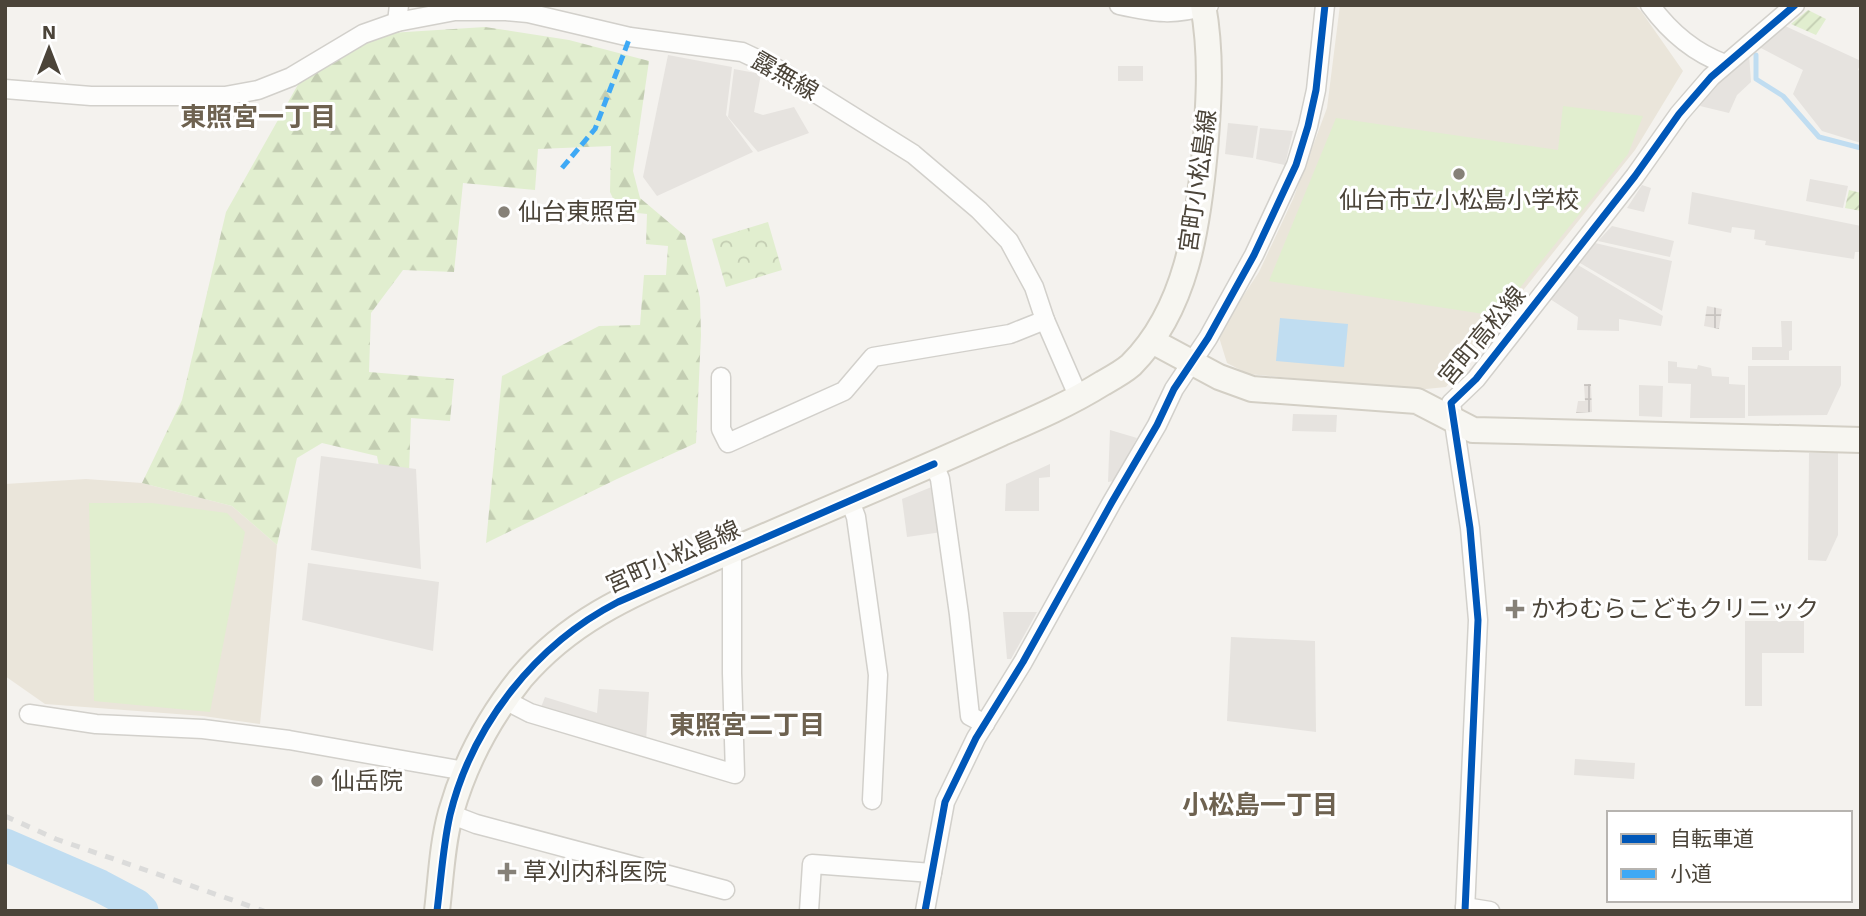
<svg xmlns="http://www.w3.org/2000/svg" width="1866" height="916" font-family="'Work Sans','Noto Sans JP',sans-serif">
  <defs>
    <pattern id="industrial-grid" width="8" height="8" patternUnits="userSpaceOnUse" patternTransform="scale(1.75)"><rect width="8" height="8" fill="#e6e2de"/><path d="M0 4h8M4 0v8" fill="none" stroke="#c7c3bf"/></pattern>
    <pattern id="forest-firs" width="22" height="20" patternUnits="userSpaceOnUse" patternTransform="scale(1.75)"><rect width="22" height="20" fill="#e1eecf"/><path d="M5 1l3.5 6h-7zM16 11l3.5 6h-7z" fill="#c3cdb2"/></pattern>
    <pattern id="park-crowns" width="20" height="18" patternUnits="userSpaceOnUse" patternTransform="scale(1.75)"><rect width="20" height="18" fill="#e1eecf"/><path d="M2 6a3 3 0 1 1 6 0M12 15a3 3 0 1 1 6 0" fill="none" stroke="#c3cdb2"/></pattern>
    <pattern id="garden-furrows" width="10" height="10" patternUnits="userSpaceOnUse" patternTransform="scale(1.75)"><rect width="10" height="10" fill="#e1eecf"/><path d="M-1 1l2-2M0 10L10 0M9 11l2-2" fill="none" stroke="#c3cdb2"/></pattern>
  </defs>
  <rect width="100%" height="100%" fill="#f4f2ee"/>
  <g fill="url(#industrial-grid)">
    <path d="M1707,306l15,3 -3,20 -15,-3z"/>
    <path d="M1584,384h7l1,28 -16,1 2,-12h7z"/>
  </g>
  <g fill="#eae5da">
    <path d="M1340,5h294l7,6 42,60 -48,79 -189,237 -30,3 -168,-16 -21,-11 -9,-29 41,-62 34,-73 34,-91z"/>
    <path d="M86,479l56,4 90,23 45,39 -17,179 -57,-8 -158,-12 -40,-28v-192z"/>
  </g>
  <path fill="url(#forest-firs)" d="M485,27l84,13 80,21 -16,110 7,27 45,38 15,62 1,37 -5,108 -79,36 -131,64 16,-167 97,-50 41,-1 4,-50h22l2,-29 -22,-2 1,-30 -28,-3 -9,-19 1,-46 -73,3 -3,41 -72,-7 -9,89 -51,-2 -32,43 -2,59 85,7 -4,42 -39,-3 -3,81 -22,2 -9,-45 -55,-13 -25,15 -20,87 -45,-39 -90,-23 40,-83 44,-188 74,-131 50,-34 40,-14z"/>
  <path fill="url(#park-crowns)" d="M768,222l14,48 -56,17 -14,-48z"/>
  <g fill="url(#garden-furrows)">
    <path d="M1808,10l18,9 -10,16 -25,-11z"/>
    <path d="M1849,190l12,3v18l-16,-3z"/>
  </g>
  <g fill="#e1eecf">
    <path d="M1563,106l80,10 -15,38 -131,162 -228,-35 67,-163 222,32z"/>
    <path d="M89,503h63l75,10 18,19 -35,180 -116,-11z"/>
  </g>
  <g fill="#e6e3df">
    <path d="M1783,25l78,36 -3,9 3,1v72l-39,-12 -29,-37 10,-24 -44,-23z"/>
    <path d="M1749,54l2,28 -14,13 -8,18 -29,-7 20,-27z"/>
    <path d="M668,55l64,12 -6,48 27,37 -96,44 -14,-19z"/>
    <rect x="1118" y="66" width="25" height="15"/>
    <path d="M734,69l27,5 -7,38 9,3 31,-8 15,26 -51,19 -30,-35z"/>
    <path d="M1228,123l30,3 -5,32 -28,-4z"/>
    <path d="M1260,128l33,3 -8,34 -29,-6z"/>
    <path d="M1810,179l38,7 -5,22 -37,-7z"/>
    <path d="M1642,185l9,3 -7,24 -17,-4z"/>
    <path d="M1692,192l169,34v26h-6l-1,7 -89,-14 1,-4 -12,-2 1,-9 -23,-3 -1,6 -43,-9z"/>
    <path d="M1612,226l62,15 -4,16 -72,-16z"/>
    <path d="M1595,243l77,18 -10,50 -82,-48z"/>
    <path d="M1578,265l85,51 -2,10 -42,-7v12l-42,-1 1,-13 -28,-18z"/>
    <path d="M1781,321h11v29l-3,1v9h-37v-13h30z"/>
    <path d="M1668,361l9,1v5l20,2 1,-4 13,3 1,8 17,1v7l16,1v33h-55l1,-34 -23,-1z"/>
    <path d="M1748,366h93v19l-14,30 -79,1z"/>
    <path d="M1639,385l24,1 -1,31 -23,-1z"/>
    <path d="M1293,414l44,1 -1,17 -44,-1z"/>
    <path d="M1110,430l27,8 -23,43 -6,1z"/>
    <path d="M1809,453h29v82l-12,26 -18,-1z"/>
    <path d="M321,456l95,13 5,100 -110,-19z"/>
    <path d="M1050,464v13l-11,1v33h-34l1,-27z"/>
    <path d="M934,486l8,46 -35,5 -5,-38z"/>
    <path d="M308,563l131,19 -6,69 -131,-31z"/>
    <path d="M1003,612h34l-26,47h-4z"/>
    <path d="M1745,621h59v32h-42v53h-17z"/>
    <path d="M1231,637l84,4 1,91 -89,-11z"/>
    <path d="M599,689l50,3 -3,50 -106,-32 5,-13 52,16z"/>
    <path d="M1575,759l60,4 -1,16 -60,-4z"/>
  </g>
  <path fill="#c0ddf1" d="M1280,318l68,6 -4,43 -68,-6z"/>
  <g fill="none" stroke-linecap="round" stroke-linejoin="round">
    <path stroke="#c0ddf1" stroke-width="5" d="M1756,55v24l27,17 36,41 42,11"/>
    <path stroke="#c0ddf1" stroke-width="33" d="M5,845l95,41 36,19 6,6"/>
    <defs>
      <g id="street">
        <path d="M399,5l-2,17 58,-11h51l22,2 102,24 112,15 32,15 139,87 66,56 30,31 25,46 11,33 34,78"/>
        <path d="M1119,5c36,8 55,11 90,0"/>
        <path d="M1650,5c19,26 45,48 75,59"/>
        <path d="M5,89l86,7h134l33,-6 33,-13 72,-43 34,-12"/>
        <path d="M721,377v52l7,14 116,-52 29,-34 137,-23 35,-14"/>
        <path d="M934,464l6,15 19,135 11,102 15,8"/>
        <path d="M850,501l6,16 22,158 -6,125"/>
        <path d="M505,700l25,13 205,61 -3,-101v-122"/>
        <path d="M29,714l67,10 107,5 86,11 176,31"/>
        <path d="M450,814l26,10 249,66"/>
        <path d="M1465,907l25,4"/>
        <path d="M809,911l3,-47 120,9"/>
        <path d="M925,911l20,-109 31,-64 47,-76 89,-160 45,-77 17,-36 34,-51 46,-83 42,-90 12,-39 8,-36 9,-85"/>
        <path d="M1465,911l13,-291 -8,-92 -19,-125 25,-24 159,-203 44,-62 32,-37 84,-72"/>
      </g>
      <g id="secondary">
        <path d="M1152,341l67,36 33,12 165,12 56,29 388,10"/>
        <path d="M437,911c4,-33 5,-67 14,-99 14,-49 38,-94 70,-134 53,-62 117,-86 189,-118 98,-43 196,-83 292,-127 35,-15 69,-30 101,-50 9,-5 20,-11 28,-18 56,-56 67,-139 74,-215 4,-48 7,-96 -2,-145"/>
      </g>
    </defs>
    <use href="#street" stroke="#d2d0cb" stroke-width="21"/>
    <use href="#secondary" stroke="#d3cfc5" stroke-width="28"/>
    <use href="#street" stroke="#fdfdfc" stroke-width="18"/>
    <use href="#secondary" stroke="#f7f6f1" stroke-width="24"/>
    <path stroke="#dbdbda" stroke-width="5" stroke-dasharray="9 9" stroke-linecap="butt" d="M5,816l51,23 208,72"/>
    <path stroke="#3fa9f5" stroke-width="5" stroke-dasharray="10 5" stroke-linecap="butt" d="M562,168l33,-39 35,-92"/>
    <defs>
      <g id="cycleway">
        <path d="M437,911c4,-32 6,-65 13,-96 22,-90 86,-171 168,-213l316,-138"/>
        <path d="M925,911l20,-109 31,-64 47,-76 89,-160 45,-77 17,-36 34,-51 46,-83 42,-90 12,-39 8,-36 9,-85"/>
        <path d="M1465,911l13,-291 -8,-92 -19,-125 25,-24 159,-203 44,-62 32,-37 84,-72"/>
      </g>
    </defs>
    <use href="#cycleway" stroke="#fff" stroke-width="11"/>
    <use href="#cycleway" stroke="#0057b8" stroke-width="7"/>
  </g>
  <g fill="#868178" stroke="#fff" stroke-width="2.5">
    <circle cx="1459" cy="174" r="7"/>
    <circle cx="504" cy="212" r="7"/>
    <path d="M1511.5 598.5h7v7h7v7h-7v7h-7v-7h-7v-7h7z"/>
    <circle cx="317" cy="781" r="7"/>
    <path d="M503.5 861.5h7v7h7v7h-7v7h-7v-7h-7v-7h7z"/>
  </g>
  <g text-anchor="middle" stroke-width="6" stroke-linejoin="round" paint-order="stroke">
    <g font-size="24" fill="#4b4439" stroke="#fff">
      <text transform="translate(785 76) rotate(30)" y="8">露無線</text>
      <text transform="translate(1198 181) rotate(-82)" y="8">宮町小松島線</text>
      <text transform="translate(1482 336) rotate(-50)" y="8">宮町高松線</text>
      <text transform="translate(673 557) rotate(-24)" y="8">宮町小松島線</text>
    </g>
    <g font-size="24" fill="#4b4439" stroke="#fff" text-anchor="start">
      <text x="1459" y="208" text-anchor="middle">仙台市立小松島小学校</text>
      <text x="518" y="220">仙台東照宮</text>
      <text x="1531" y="617">かわむらこどもクリニック</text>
      <text x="331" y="789">仙岳院</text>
      <text x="523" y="880">草刈内科医院</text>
    </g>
    <g font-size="26" font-weight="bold" fill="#6e6250" stroke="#fff">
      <text x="258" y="126">東照宮一丁目</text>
      <text x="747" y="734">東照宮二丁目</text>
      <text x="1260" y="814">小松島一丁目</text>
    </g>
  </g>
  <rect width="1866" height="916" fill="none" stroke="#4b4439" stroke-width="14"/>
  <rect x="1607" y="811" width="245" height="91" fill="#ffffff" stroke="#b7b4b0" stroke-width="2"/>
  <rect x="1621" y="834" width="35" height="10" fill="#0057b8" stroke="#b7b4b0" stroke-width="2"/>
  <text x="1670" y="846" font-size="21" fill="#4b4439">自転車道</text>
  <rect x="1621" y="869" width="35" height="10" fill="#3fa9f5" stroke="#b7b4b0" stroke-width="2"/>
  <text x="1670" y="881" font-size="21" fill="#4b4439">小道</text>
  <g transform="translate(49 49)" stroke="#ffffff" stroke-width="5" paint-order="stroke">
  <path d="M0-5L12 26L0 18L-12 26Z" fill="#4b4439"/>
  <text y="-10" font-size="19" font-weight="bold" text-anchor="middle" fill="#4b4439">N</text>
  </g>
</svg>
